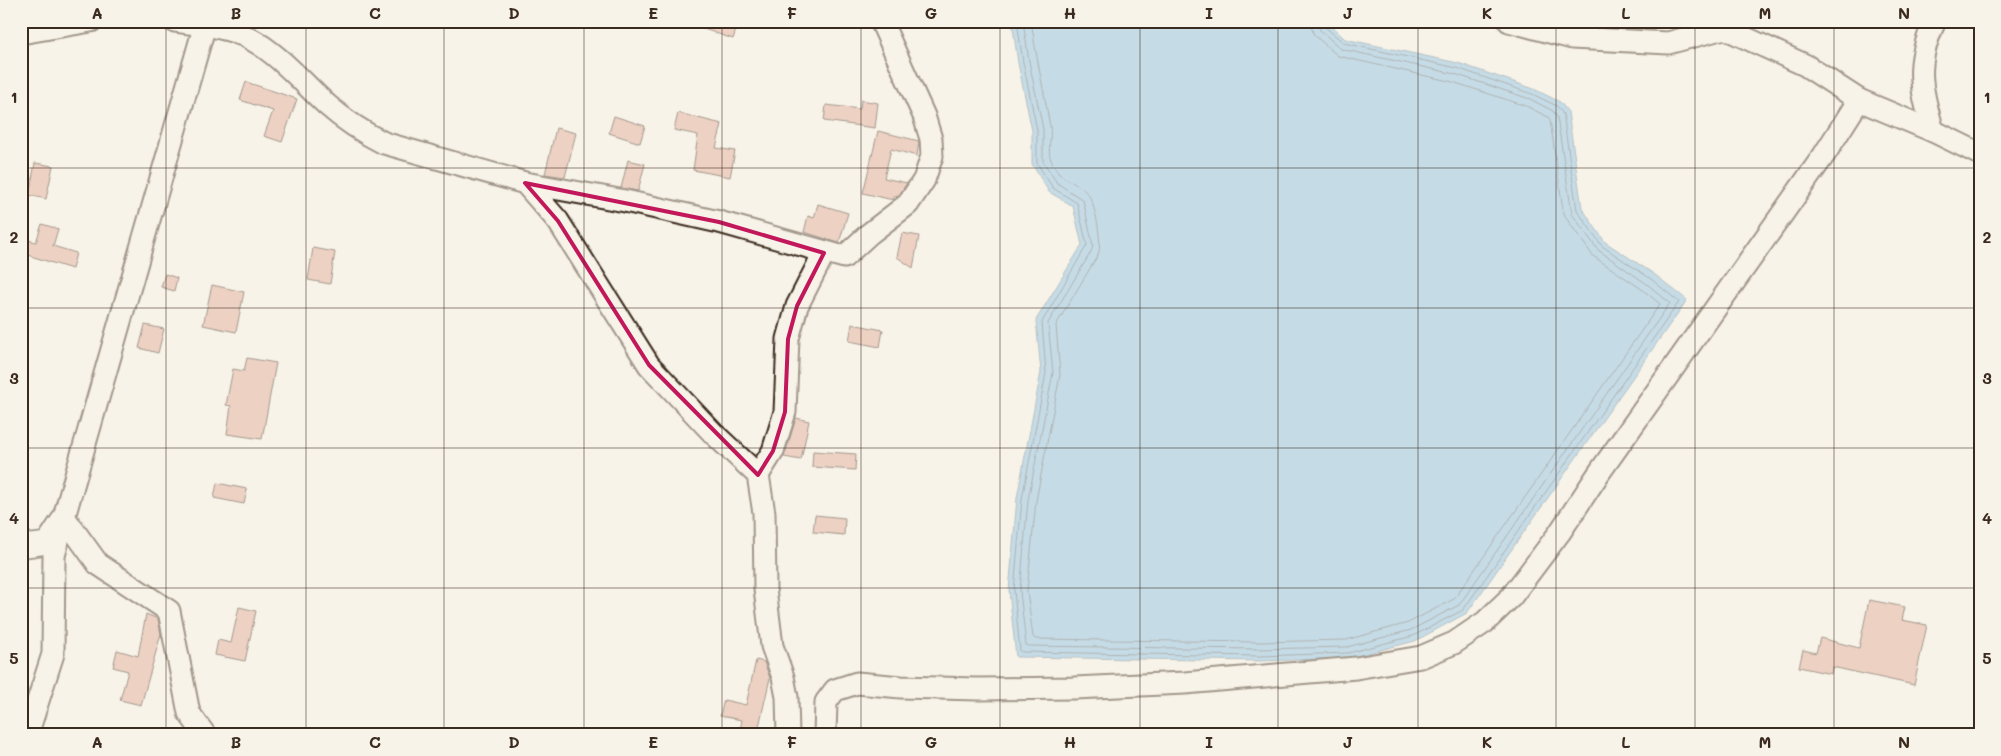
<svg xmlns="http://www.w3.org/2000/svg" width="2001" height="756" font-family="Mali,sans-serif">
  <rect width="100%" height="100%" fill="#f7f3e8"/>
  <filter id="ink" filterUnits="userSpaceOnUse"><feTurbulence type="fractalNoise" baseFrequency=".02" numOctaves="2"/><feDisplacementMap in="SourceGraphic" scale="10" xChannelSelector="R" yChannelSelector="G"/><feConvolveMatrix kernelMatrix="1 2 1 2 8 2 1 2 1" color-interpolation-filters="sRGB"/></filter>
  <g filter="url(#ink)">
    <path fill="#88c0e6" stroke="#698496" d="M1012,21h314l19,18 113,24 76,26 26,13 8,10 14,96 23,34 49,32 33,26 -220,313 -52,28 -66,17 -89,3 -244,-4 -7,-66 8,-93 24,-126 -5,-52 46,-75 -9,-39 -24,-14 -17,-28v-33l-14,-68z"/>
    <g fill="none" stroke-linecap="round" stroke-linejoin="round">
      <g stroke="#5a666e" stroke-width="1">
        <path d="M1017,21l6,41 14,68v33l16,25 24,15 10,42 -45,77 4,51 -24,126 -8,92 6,60 3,1 237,4 88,-3 65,-17 50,-26 216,-308 -28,-23 -49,-33 -25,-36 -14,-96 -6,-8 -25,-12 -75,-26 -113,-25 -19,-16 -2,-6"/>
        <path d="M1023,21l6,40 14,68v32l14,22 26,17 10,46 -2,6 -43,71 5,50 -25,127 -8,91 6,54 2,1 231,3 88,-2 64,-17 48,-25 211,-302 -23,-19 -49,-34 -26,-36 -15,-97 -4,-6 -23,-12 -75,-25 -114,-25 -21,-19 -3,-9"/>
        <path d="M1031,21c5,36 13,70 19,105 2,11 -3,24 1,34 10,23 23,19 36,33 8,8 16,51 11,62l-42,70 4,50 -24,126 -9,90 6,46 2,2 224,3 87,-2 62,-17 46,-24 206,-295 -17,-14 -50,-34 -27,-38 -3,-8 -13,-90 -2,-3 -22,-11 -73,-24 -115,-26 -24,-21 -5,-14"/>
      </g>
    </g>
    <g fill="#e0a998" stroke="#3b2a1e">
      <path d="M689,21h50l-6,18 -44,-15z"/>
      <path d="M246,82l51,17 -15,43 -18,-6 9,-25 -33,-11z"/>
      <path d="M861,100l17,3 -3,25 -51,-7 2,-16 34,4z"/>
      <path d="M678,113l44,11 -6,24 19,3 -5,26 -37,-7 5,-35 -24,-5z"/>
      <path d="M614,116l31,10 -5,17 -31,-10z"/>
      <path d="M556,128l20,5 -11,44 -20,-3z"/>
      <path d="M878,131l41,10 -2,15 -26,-7 -7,29 23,5 -8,12 -5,1 -1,4 -30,-7z"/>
      <path d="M628,160l17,4 -7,27 -17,-3z"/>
      <path d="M35,163l18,3 -7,33 -17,-4z"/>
      <path d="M818,204l30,9 -9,30 -35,-11 4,-16 6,2z"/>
      <path d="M42,224l16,5 -5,17 23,7 -4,16 -51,-16v-15l15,4z"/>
      <path d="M902,233l17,3 -6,32 -16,-11z"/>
      <path d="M313,248l22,4 -5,32 -22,-4z"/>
      <path d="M165,274l12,4 -3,13 -13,-4z"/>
      <path d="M212,285l32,7 -8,40 -33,-7z"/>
      <path d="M852,324l31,6 -3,17 -31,-6z"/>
      <path d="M145,325l19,4 -6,24 -19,-5z"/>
      <path d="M247,358l29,5 -14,76 -35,-5 4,-28 -5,-1 7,-36 11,2z"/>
      <path d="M796,418l13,3 -8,39 -17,-3z"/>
      <path d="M813,451l43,3 -1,16 -43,-3z"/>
      <path d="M217,483l30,6 -3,15 -30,-6z"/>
      <path d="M815,515l30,3 -1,17 -31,-3z"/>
      <path d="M1869,600l36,7 -3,13 25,5 -13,60 -82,-18 -1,7 -32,-7 4,-17 13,3 4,-15 39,10z"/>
      <path d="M239,607l17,4 -11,50 -30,-6 3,-15 13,3z"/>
      <path d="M146,614l12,5 3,15 -20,71 -21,-5 8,-29 -15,-4 4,-17 21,6z"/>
      <path d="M756,660l8,2 6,16 -13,57h-18l3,-15 -22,-4 4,-16 22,5z"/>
    </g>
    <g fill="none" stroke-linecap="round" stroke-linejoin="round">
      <defs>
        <g id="minor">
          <path d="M174,21c25,4 53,5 75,17 30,16 53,44 78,67 17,15 37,28 57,38l141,40 33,38 91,144 64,68 45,42 6,38 1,76 7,57 11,31 4,20 1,38"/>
          <path d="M1509,21l63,17 96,5 56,-15 16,-7"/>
          <path d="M1724,28l81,37 54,35"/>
          <path d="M21,33l70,-12"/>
          <path d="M1933,131c-12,-44 -19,-66 2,-110"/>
          <path d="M525,183l100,18 94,21 125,35 25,-23 39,-30 16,-24 8,-24 -1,-17 -7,-23 -43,-95"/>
          <path d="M758,475l15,-24 12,-39 3,-73 9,-33 27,-53"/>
          <path d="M21,540l5,6 21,-3 17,-26 34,47 71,47 20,102 16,22"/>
          <path d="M27,735l26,-81 1,-98 10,-39 142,-496"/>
          <path d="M825,735l1,-33 9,-12 22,-7 44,4 76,2 97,-1 111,-5 171,-15 65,-11 33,-14 31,-21 26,-25 49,-65 39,-59 225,-318 35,-55 74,31 47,23"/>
        </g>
      </defs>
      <use href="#minor" stroke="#3b2a1e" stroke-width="25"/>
      <use href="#minor" stroke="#f7f3e8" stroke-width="21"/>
    </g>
  </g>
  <path d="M0 0H2001V756H0ZM525,183l194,39 105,31 -27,53 -9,33 -3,73 -12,39 -15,24 -109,-110 -91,-144z" fill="#f7f3e8" fill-opacity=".55" fill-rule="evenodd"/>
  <path fill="none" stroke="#c2185b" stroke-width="4" stroke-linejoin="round" d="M525,183l194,39 105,31 -27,53 -9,33 -3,73 -12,39 -15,24 -109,-110 -91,-144z"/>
  <path fill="none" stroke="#3b2a1e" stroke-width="1" stroke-opacity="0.55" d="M166,21v714M306,21v714M444,21v714M584,21v714M722,21v714M861,21v714M1000,21v714M1140,21v714M1278,21v714M1418,21v714M1556,21v714M1695,21v714M1834,21v714M21,168h1959M21,308h1959M21,448h1959M21,588h1959"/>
  <rect width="2001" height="756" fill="none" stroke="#f7f3e8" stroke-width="55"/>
  <rect x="28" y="28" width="1946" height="700" fill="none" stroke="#3b2a1e" stroke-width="2"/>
  <g font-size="16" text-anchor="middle" font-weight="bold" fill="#3b2a1e">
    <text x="97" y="19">A</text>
    <text x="236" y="19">B</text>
    <text x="375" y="19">C</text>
    <text x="514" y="19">D</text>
    <text x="653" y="19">E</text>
    <text x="792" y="19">F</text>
    <text x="931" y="19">G</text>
    <text x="1070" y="19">H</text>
    <text x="1209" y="19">I</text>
    <text x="1348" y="19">J</text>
    <text x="1487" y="19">K</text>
    <text x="1626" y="19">L</text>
    <text x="1765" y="19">M</text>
    <text x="1904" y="19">N</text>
    <text x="14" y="103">1</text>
    <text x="1987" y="103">1</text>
    <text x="14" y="243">2</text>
    <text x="1987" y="243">2</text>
    <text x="14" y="384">3</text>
    <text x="1987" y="384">3</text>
    <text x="14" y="524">4</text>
    <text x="1987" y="524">4</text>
    <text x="14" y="664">5</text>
    <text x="1987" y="664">5</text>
    <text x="97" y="748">A</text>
    <text x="236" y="748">B</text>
    <text x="375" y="748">C</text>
    <text x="514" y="748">D</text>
    <text x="653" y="748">E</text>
    <text x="792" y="748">F</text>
    <text x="931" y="748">G</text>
    <text x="1070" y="748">H</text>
    <text x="1209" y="748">I</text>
    <text x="1348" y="748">J</text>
    <text x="1487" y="748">K</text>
    <text x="1626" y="748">L</text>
    <text x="1765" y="748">M</text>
    <text x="1904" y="748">N</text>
  </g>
</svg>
